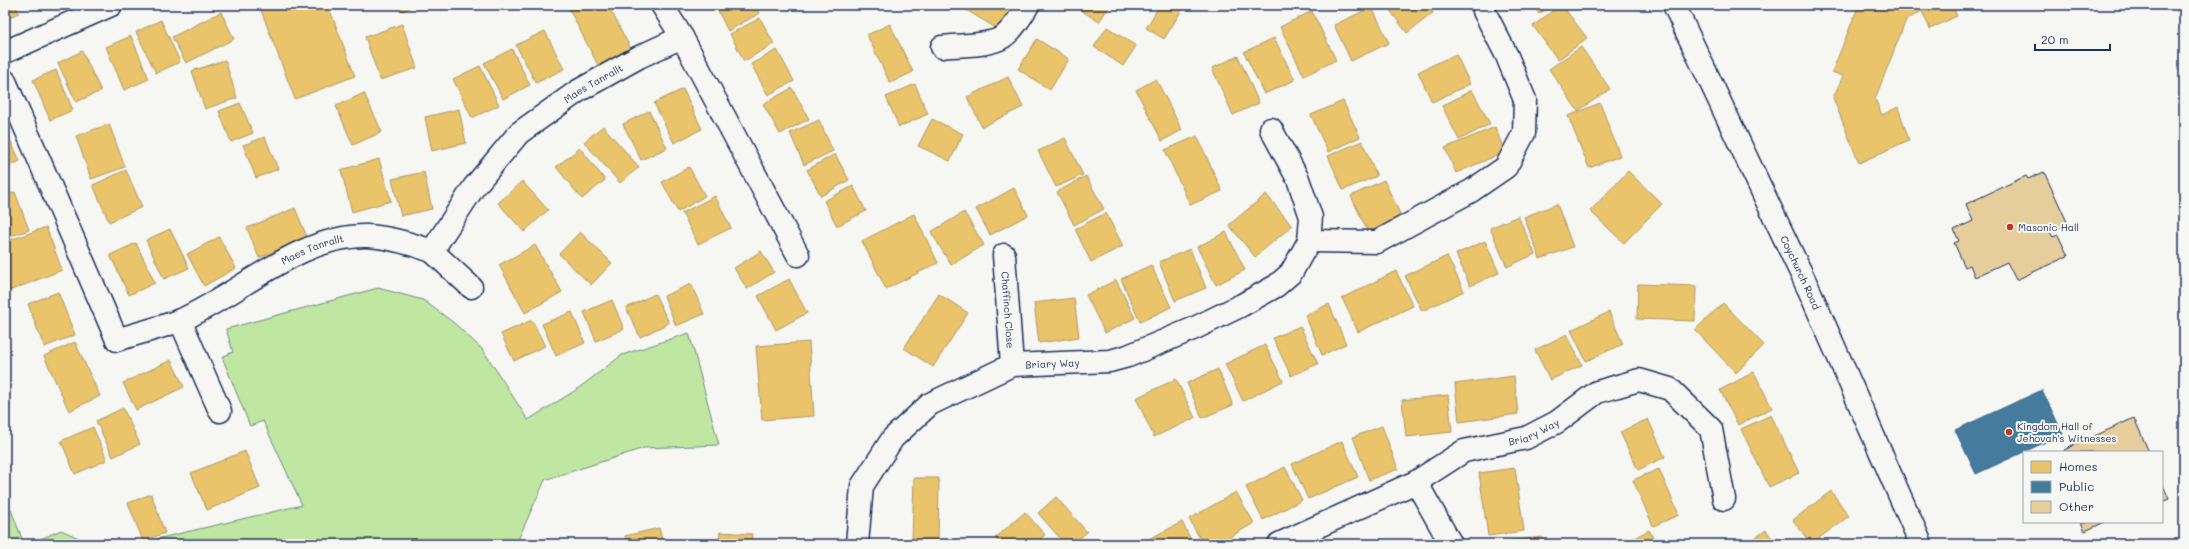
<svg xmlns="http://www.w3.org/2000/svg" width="2189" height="549" font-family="Mali,sans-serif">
  <rect width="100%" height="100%" fill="#f6f6f2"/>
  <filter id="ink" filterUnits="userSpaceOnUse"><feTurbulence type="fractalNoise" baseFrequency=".025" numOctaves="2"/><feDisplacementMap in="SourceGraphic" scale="8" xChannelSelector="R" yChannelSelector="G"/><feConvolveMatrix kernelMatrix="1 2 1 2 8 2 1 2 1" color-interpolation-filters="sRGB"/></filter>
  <g filter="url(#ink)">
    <g fill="#c0e7a2" stroke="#6e8b80">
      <path d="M378,288l45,12 31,23 29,27 45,70 48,-30 46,-35 67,-22 30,112 -75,3 -99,32 -29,64h-381l167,-39 -39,-84 -13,5 -28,-69 11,-5 -7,-23z"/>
      <path d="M5,494l19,50h-19z"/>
      <path d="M61,530l31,14h-63z"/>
    </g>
    <g fill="#e9c46a" stroke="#ab9766">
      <path d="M5,5h10l4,8 -14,7z"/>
      <path d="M259,5h69l27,71 -60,23z"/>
      <path d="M399,5h17l-14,6z"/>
      <path d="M567,5h41l26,50 -33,16z"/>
      <path d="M715,5h41l4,8 -32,18z"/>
      <path d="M958,5h42l12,7 -11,19z"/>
      <path d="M1073,5h37l-11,17z"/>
      <path d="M1160,5h25l-21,34 -18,-11z"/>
      <path d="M1386,5h41l6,8 -26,20z"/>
      <path d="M1532,5h20l-13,9z"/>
      <path d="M1560,5h2l25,33 -29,22 -25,-34z"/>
      <path d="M1868,5h84l5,11 -27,13 -8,-18 -16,9 -31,79 7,16 16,-8 11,33 -50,23 -26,-65 10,-22 -11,-4 26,-65 8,2z"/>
      <path d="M1372,7l17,36 -38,18 -17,-36z"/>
      <path d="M1312,11l24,49 -32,16 -24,-49z"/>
      <path d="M221,12l13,27 -48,24 -14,-26z"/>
      <path d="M760,18l14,26 -30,17 -14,-27z"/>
      <path d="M161,20l19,42 -24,11 -20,-41z"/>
      <path d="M402,24l15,44 -37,12 -15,-43z"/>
      <path d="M890,24l23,48 -23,11 -23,-48z"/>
      <path d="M1107,27l29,19 -13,20 -29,-19z"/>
      <path d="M545,31l19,38 -28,14 -20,-38z"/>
      <path d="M131,36l18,43 -25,11 -18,-43z"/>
      <path d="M1274,38l21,42 -31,14 -20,-42z"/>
      <path d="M1037,39l32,20 -19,31 -32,-21z"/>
      <path d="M1581,47l29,42 -32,22 -29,-42z"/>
      <path d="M512,49l18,36 -27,14 -19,-36z"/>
      <path d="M777,50l17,31 -26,14 -17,-31z"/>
      <path d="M82,51l19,40 -25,11 -18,-39z"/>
      <path d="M1456,54l14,30 -38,18 -14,-30z"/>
      <path d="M1238,56l21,47 -26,12 -21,-47z"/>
      <path d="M225,60l12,38 -32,11 -13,-38z"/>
      <path d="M480,66l19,39 -27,13 -19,-39z"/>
      <path d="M56,70l17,40 -23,10 -17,-40z"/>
      <path d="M1008,77l15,30 -41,20 -15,-30z"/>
      <path d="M1156,79l26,51 -20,11 -26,-51z"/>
      <path d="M915,84l13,30 -29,13 -13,-30z"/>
      <path d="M792,88l17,31 -29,15 -17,-30z"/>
      <path d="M683,89l19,40 -28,14 -20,-40z"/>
      <path d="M1472,90l18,34 -31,16 -17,-34z"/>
      <path d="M364,93l18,39 -29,13 -17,-39z"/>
      <path d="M1343,101l17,36 -32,15 -17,-37z"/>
      <path d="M240,103l13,30 -22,9 -12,-31z"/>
      <path d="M1600,103l20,53 -31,12 -21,-52z"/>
      <path d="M459,109l7,34 -34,8 -7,-34z"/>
      <path d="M649,111l18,37 -26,12 -18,-36z"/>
      <path d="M932,119l31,15 -13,27 -32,-15z"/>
      <path d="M819,120l14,31 -29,14 -14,-32z"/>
      <path d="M109,124l16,43 -34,12 -15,-43z"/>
      <path d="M603,126l36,41 -19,16 -36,-41z"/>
      <path d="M1495,127l10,25 -49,21 -11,-25z"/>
      <path d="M5,129l15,32 -15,7z"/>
      <path d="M1197,136l25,55 -32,14 -25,-55z"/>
      <path d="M265,137l13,32 -22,9 -13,-33z"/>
      <path d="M1065,138l18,37 -27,12 -18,-36z"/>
      <path d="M1362,141l15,35 -34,14 -15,-34z"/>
      <path d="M580,148l25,32 -23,19 -26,-32z"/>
      <path d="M835,154l14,26 -28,16 -14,-26z"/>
      <path d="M379,159l12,42 -39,11 -11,-42z"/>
      <path d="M689,167l16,29 -27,16 -16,-30z"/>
      <path d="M126,170l16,37 -33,15 -16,-37z"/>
      <path d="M1628,171l34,33 -38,39 -34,-32z"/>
      <path d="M424,172l8,37 -31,7 -9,-37z"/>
      <path d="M1086,176l18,33 -30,16 -17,-33z"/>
      <path d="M1384,180l19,40 -33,16 -19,-40z"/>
      <path d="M522,181l26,29 -24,22 -26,-29z"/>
      <path d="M853,186l13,25 -29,15 -13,-25z"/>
      <path d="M1014,188l14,27 -38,20 -14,-26z"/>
      <path d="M15,192l14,38 -24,8v-42z"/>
      <path d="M1266,194l26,32 -37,31 -26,-32z"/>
      <path d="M715,196l16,32 -33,16 -16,-31z"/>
      <path d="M1557,204l16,43 -33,12 -16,-42z"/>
      <path d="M295,208l12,29 -48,21 -12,-30z"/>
      <path d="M964,212l20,33 -33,20 -20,-33z"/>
      <path d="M1106,213l17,33 -32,16 -16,-33z"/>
      <path d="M914,214l24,49 -52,26 -24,-48z"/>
      <path d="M1518,216l17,38 -28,13 -17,-39z"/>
      <path d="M46,227l16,43 -53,21 -4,-10v-39z"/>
      <path d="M170,229l19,39 -25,11 -18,-39z"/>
      <path d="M580,232l32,31 -21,22 -32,-31z"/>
      <path d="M1226,232l19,38 -29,15 -19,-38z"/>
      <path d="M219,237l17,31 -32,18 -17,-32z"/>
      <path d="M1485,241l14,32 -29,13 -14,-32z"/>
      <path d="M136,243l19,40 -26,12 -19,-40z"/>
      <path d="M535,245l27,47 -37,21 -26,-48z"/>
      <path d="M1190,249l16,39 -31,13 -16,-39z"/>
      <path d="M761,251l13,21 -27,17 -13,-21z"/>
      <path d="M1447,256l17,35 -42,20 -17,-35z"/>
      <path d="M1151,265l20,42 -31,15 -19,-43z"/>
      <path d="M1396,271l17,35 -55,26 -16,-34z"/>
      <path d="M789,279l18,34 -31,17 -18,-34z"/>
      <path d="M1116,280l19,38 -30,15 -19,-38z"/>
      <path d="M691,284l13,30 -28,12 -12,-30z"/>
      <path d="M1638,284l58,2 -1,35 -58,-2z"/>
      <path d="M58,292l17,43 -31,12 -16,-43z"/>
      <path d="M655,294l14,29 -29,14 -14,-29z"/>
      <path d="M939,294l29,19 -35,54 -29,-19z"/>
      <path d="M1074,298l5,39 -40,6 -5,-40z"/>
      <path d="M612,300l12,29 -28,12 -12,-29z"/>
      <path d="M1723,303l41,42 -28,28 -41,-43z"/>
      <path d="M1329,304l17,40 -24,11 -17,-40z"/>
      <path d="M572,312l13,31 -29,13 -14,-32z"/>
      <path d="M1609,312l14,32 -37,17 -15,-31z"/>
      <path d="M532,320l13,26 -31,15 -13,-27z"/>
      <path d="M1300,326l18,38 -27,12 -18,-38z"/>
      <path d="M1567,334l15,31 -32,15 -15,-30z"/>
      <path d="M75,342l25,54 -31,15 -25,-55z"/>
      <path d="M809,342l5,74 -52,4 -6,-74z"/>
      <path d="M1265,345l18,36 -40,20 -18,-37z"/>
      <path d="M171,360l13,27 -48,23 -13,-27z"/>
      <path d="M1218,369l15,36 -31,13 -15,-35z"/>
      <path d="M1754,372l18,36 -34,17 -18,-35z"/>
      <path d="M1514,376l4,38 -59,8 -4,-38z"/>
      <path d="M1176,379l19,39 -41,19 -18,-39z"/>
      <path d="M1448,395l4,37 -46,5 -4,-37z"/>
      <path d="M123,408l17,36 -27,13 -17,-36z"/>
      <path d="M1771,415l28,58 -30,14 -28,-58z"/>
      <path d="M1648,419l17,38 -27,13 -18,-38z"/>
      <path d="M1382,426l16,43 -29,11 -16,-43z"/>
      <path d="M93,427l14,33 -32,14 -14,-33z"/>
      <path d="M1342,441l16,36 -50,22 -16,-35z"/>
      <path d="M245,451l15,37 -53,22 -16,-37z"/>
      <path d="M1285,467l17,33 -39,20 -17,-33z"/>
      <path d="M1515,468l9,63 -36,5 -9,-63z"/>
      <path d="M1659,469l20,46 -26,11 -20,-46z"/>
      <path d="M914,478h25l-1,63 -26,-1z"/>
      <path d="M1831,491l18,25 -38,28 -18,-24z"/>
      <path d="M1236,492l18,31 -36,21h-15l-14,-25z"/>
      <path d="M151,494l14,39 -22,8 -15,-38z"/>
      <path d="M1056,497l31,35 -14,12h-8l-27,-31z"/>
      <path d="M1025,512l20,23 -11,9h-34l-5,-6z"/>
      <path d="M1182,522l11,22h-54z"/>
      <path d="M659,528l4,16h-36l-2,-8z"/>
      <path d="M1649,530l7,14h-33z"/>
      <path d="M1766,530l10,14h-29z"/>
      <path d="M720,532l32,2 -1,10h-32z"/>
      <path d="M1542,537l1,7h-55z"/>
      <path d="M603,541v3h-20z"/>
    </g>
    <path fill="#457b9d" stroke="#38648a" d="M2042,390l21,44 -87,40 -21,-44z"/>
    <g fill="#e6ce9c" stroke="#1b2f5e">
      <path d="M2044,172l24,52 -18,8 3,5 5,-2 10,21 -52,24 -9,-18 -32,15 -5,-12 -5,2 -11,-24 5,-2 -5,-11 19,-9 -7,-17 60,-28 2,3z"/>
      <path d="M2134,418l15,34h-84l-1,-2z"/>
      <path d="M2162,483l7,16 -7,3z"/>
      <path d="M2081,522h24l-20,9z"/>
    </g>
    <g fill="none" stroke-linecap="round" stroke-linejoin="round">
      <defs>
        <g id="minor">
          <path d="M662,5l20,32 116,218"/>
          <path d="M942,47c16,-2 48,-1 61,-10 10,-7 19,-22 25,-32"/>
          <path d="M5,52l106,-47"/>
          <path id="s1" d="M5,81l112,259c21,-7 43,-12 64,-20 59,-26 118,-85 186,-84 22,1 45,8 65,15l42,-64 45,-54 59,-42 61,-34 43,-20"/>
          <path d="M1309,241l68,1 94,-51 35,-24 18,-34 1,-33 -18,-44 -23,-45"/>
          <path d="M432,251l39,36"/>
          <path id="s2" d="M1004,255l8,110"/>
          <path d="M180,320l40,91"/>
          <path d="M1416,482l35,62"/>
          <path id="s3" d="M857,544l5,-58 31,-48 37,-34 82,-39 98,-4 18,-5 67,-28 47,-23 34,-19 15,-13 18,-32 2,-24 -13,-38 -27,-50"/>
          <path id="s4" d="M1279,544l137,-62 48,-31 62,-13 31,-16 40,-30 42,-12 31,9 41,40 13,70"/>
        </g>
        <g id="secondary">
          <path id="s5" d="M1674,5l136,287 111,252"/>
        </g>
      </defs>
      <use href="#minor" stroke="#1b2f5e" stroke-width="25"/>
      <use href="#secondary" stroke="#1b2f5e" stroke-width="25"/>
      <use href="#minor" stroke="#f6f6f2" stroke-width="22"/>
      <use href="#secondary" stroke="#f6f6f2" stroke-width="22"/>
      <defs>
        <path id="rail" d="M2177,5l7,17"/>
      </defs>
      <use href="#rail" stroke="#1b2f5e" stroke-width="4.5"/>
      <use href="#rail" stroke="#f6f6f2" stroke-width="3" stroke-dasharray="9" stroke-linecap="butt"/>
    </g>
  </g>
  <g fill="#c8321e" stroke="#f6f6f2" stroke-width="1.5">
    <circle cx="2010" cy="227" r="4"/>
    <circle cx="2009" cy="432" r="4"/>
  </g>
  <g text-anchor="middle" stroke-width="4" stroke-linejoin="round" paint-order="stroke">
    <g font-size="10" fill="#1b2f5e" stroke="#f6f6f2">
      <text dy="4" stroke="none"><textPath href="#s1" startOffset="859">Maes Tanrallt</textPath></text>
      <text dy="4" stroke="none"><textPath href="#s1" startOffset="499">Maes Tanrallt</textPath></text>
      <text dy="4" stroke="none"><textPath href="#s5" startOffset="296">Coychurch Road</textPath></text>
      <text dy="4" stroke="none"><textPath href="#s2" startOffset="55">Chaffinch Close</textPath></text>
      <text dy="4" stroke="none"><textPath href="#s3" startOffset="297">Briary Way</textPath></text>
      <text dy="4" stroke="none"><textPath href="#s4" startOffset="280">Briary Way</textPath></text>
    </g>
    <g font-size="10" fill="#1b2f5e" stroke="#f6f6f2" text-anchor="start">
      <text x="2018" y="231">Masonic Hall</text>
      <text x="2017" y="430">Kingdom Hall of<tspan x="2017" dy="12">Jehovah's Witnesses</tspan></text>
    </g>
  </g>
  <rect width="2189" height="549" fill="none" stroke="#f6f6f2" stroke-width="20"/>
  <rect x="10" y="10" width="2169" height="529" fill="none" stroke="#1b2f5e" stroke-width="1.5" filter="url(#ink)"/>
  <rect x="2023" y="451" width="140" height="72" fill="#f6f6f2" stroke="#9ea6b7"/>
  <rect x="2031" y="461" width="20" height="12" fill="#e9c46a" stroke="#9ea6b7"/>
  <text x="2059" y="471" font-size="12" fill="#1b2f5e">Homes</text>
  <rect x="2031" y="481" width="20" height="12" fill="#457b9d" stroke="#9ea6b7"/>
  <text x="2059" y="491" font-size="12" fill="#1b2f5e">Public</text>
  <rect x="2031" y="501" width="20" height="12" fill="#e6ce9c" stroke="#9ea6b7"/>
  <text x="2059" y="511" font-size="12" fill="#1b2f5e">Other</text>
  <path d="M2035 44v6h75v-6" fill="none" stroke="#1b2f5e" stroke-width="2"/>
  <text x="2041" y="44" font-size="12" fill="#1b2f5e" stroke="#f6f6f2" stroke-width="3" paint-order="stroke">20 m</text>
</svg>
